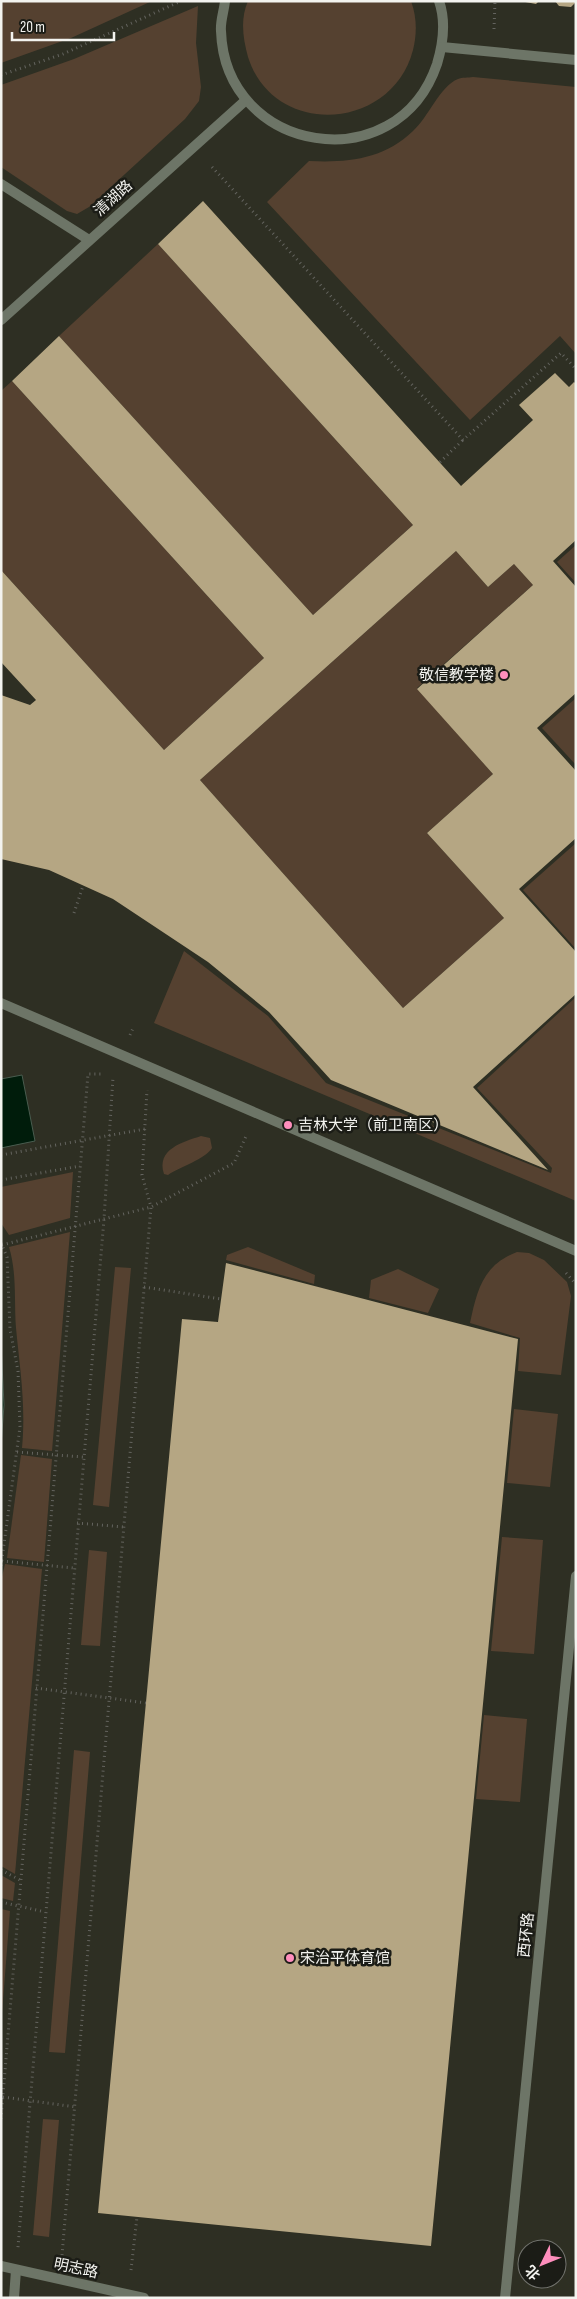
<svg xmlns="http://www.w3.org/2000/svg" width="577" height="2299" font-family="'Sofia Sans Condensed','Noto Sans SC',sans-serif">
  <rect width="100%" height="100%" fill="#25251f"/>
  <path fill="#2e2f23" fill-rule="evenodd" d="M1,1h575v2297h-575zM527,2249h30v30h-30z"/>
  <g fill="#554130">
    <path d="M1,1h151l-81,37 -70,25z"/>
    <path d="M248,1h163c6,16 6,33 2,49 -21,81 -139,89 -165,7 -5,-18 -8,-38 0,-56z"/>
    <path d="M198,6l-2,37 5,44 -2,14 -14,18 -96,88 -12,7 -10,-3 -66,-44v-82l73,-26z"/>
    <path d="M473,77l103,10v267l-16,-18 -90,84 -203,-218 42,-41c39,2 75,-2 104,-30 15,-13 27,-45 45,-52 4,-2 10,-1 15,-2z"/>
    <path d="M158,244l255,281 -100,90 -254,-279z"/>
    <path d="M12,381l252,277 -100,92 -163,-180v-179z"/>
    <path d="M576,545v38l-19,-21z"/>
    <path d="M456,551l32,36 26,-23 19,21 -116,103 76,86 -66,59 77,85 -101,90 -203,-228z"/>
    <path d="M576,698v67l-34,-37z"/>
    <path d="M576,843v106l-53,-59z"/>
    <path d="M184,951l84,65 58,67 225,90 1,-5 -75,-80 99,-91v204l-422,-178z"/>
    <path d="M201,1136l9,2 2,10c-8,12 -31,18 -44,27l-4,-1c-8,-25 19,-32 37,-38z"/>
    <path d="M73,1172l-3,46 -61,17 -8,-12v-36z"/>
    <path d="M70,1232l-18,219 -30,-3c4,-43 -2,-78 -6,-120 -2,-27 1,-55 -7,-81z"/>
    <path d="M248,1247l67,28 -1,9 -88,-24 1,-5z"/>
    <path d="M517,1252l12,1 15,7 23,22 4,14 -10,79 -43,-4 2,-33 -50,-15c7,-33 13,-58 47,-71z"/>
    <path d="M115,1267l16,1 -22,239 -16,-2z"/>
    <path d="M398,1269l41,20 -11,24 -59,-15 2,-18z"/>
    <path d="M514,1409l44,5 -8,73 -43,-4z"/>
    <path d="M21,1455l31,4 -8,103 -37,-4z"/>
    <path d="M502,1537l41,3 -9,114 -43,-3z"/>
    <path d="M89,1550l18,2 -7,94 -19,-1z"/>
    <path d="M5,1564l37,5 -27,305 -14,-8v-285z"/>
    <path d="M484,1715l43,4 -7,83 -44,-3z"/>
    <path d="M74,1750l16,2 -25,301 -16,-1z"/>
    <path d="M1,1875l14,8 -2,18 -12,-3z"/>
    <path d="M1,1909l9,2 -9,115z"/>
    <path d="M43,2119l16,1 -10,117 -16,-2z"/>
  </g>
  <g fill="#001c0b" stroke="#495c4f">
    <path d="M22,1075l13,66 -34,7v-69z"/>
    <path d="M1,1344l3,61 -3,40z"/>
  </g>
  <g fill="#b5a683" fill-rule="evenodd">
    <path d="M520,1h19l-3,3z"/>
    <path d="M555,1h21v1l-5,5 -12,-1z"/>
    <path d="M203,201l258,285 72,-66 -14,-15 36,-32 14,14 5,-5 2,2v156l-23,21 23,26v106l-39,35 39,43v67l-57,51 57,63v42l-103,93 75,83 -217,-90 -62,-68 -61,-50 -95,-63 -64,-29 -48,-11v-164l29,10 6,-5 -35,-38v-92l163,180 100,-92 -252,-277 47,-45 254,279 100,-90 -255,-281zM456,551l32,36 26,-23 19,21 -116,104 76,85 -66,59 77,85 -101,90 -203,-228z"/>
    <path d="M226,1263l292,76 -87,907 -333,-33 84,-894 36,3z"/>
  </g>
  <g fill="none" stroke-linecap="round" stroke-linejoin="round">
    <g stroke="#64645f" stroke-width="3" stroke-dasharray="1 4" stroke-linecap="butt">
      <path d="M494,29l1,-28"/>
      <path d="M1,75l62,-21 118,-53"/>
      <path d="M212,167l251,273 98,-87 15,16"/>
      <path d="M440,462l23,-22"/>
      <path d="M74,913l9,-27"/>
      <path d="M130,1035l4,-9"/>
      <path d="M1,1155l144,-26"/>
      <path d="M1,1180l79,-14"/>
      <path d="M1,1243l6,14 3,72 8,42 2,56 -19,139"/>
      <path d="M2,1245l149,-38 83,-44 13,-29"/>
      <path d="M566,1273l10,11"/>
      <path d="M144,1287l77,12"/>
      <path d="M17,1452l66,5"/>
      <path d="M77,1523l47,4"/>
      <path d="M2,1561l72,7"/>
      <path d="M36,1688l110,15"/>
      <path d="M1,1870l19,10"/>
      <path d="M1,1902l44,10"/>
      <path d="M3,2097l73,10"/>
      <path d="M1,2119l87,-1045h15"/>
      <path d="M18,2247l86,-1028 9,-142"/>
      <path d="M62,2255l89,-1048 -9,-32 5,-85"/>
      <path d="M131,2270l6,-53"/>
    </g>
    <g stroke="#6d7567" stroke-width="10">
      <path d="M225,1c-1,10 -5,21 -4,30 4,123 176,151 216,33 6,-20 9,-43 2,-63"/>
      <path d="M442,47l134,13"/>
      <path d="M1,184l88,56"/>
      <path d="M1,320l245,-220"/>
      <path d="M1,1003l575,248"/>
      <path d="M1,2266l143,32"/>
      <path d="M14,2298l2,-28"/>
      <path d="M505,2298l71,-722"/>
    </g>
  </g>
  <g fill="#fe8ebc" stroke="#1b1c16" stroke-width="2">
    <circle cx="504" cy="675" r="5"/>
    <circle cx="288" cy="1125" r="5"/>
    <circle cx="290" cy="1958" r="5"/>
  </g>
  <g text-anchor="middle" stroke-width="5" stroke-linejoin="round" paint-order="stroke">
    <g font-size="15" fill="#f3f3ef" stroke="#1b1c16">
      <text transform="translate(113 198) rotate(-42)" y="5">清湖路</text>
      <text transform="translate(526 1935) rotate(-84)" y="5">西环路</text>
      <text transform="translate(76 2268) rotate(12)" y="5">明志路</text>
    </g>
    <g font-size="15" fill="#f3f3ef" stroke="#1b1c16" text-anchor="start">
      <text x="494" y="680" text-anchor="end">敬信教学楼</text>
      <text x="298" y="1130">吉林大学（前卫南区）</text>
      <text x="300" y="1963">宋治平体育馆</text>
    </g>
  </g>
  <rect width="577" height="2299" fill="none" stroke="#f3f3ef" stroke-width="5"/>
  <g transform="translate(542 2264) rotate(227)"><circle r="24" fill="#1b1c16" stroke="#71726d"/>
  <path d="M0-4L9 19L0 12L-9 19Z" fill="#fe8ebc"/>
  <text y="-8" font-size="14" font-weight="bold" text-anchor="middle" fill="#f3f3ef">北</text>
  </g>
  <path d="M12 32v8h102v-8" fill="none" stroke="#f3f3ef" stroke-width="2.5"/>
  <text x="20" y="32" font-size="15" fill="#f3f3ef" stroke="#1b1c16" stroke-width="4" paint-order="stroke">20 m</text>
</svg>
